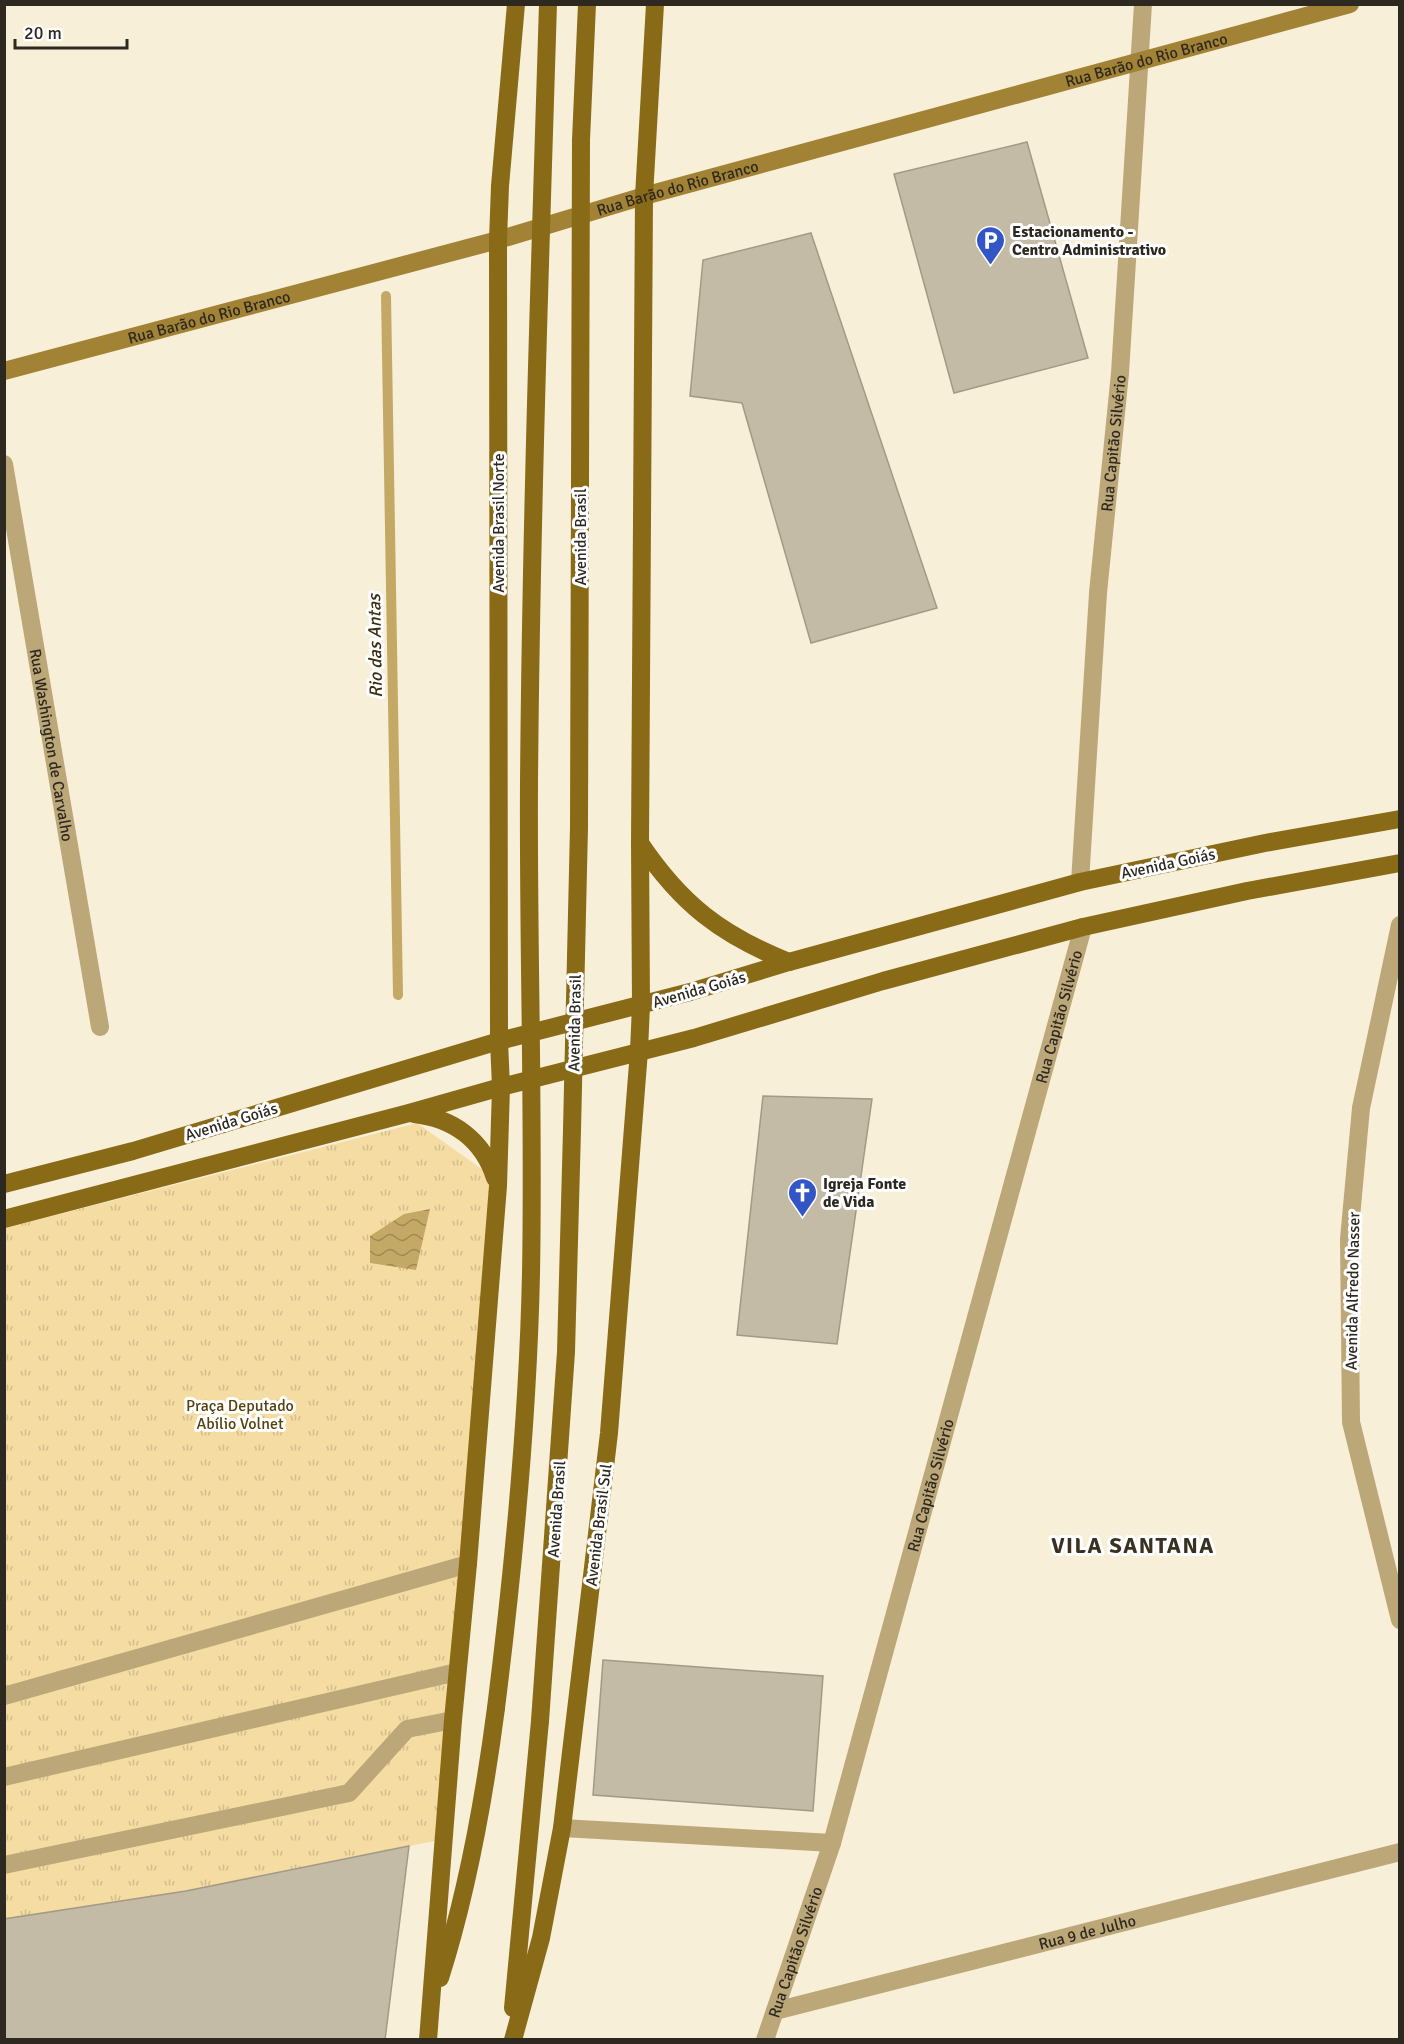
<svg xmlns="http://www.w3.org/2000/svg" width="1404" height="2044" font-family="Signika,sans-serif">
  <defs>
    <pattern id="park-tufts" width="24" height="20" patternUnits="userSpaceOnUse" patternTransform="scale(1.5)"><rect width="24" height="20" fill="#f5dca3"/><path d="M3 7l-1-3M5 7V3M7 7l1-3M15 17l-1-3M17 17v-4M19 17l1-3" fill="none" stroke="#d2bd8c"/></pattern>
    <pattern id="water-waves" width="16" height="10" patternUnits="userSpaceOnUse" patternTransform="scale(1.5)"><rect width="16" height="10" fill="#c4a866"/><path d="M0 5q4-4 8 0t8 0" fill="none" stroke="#a08954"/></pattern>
  </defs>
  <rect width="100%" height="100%" fill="#f8efd9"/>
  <path fill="url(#park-tufts)" d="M417,1123l76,54 -49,662 -258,52 -181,33v-696z"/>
  <path fill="url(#water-waves)" d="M430,1209l-14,61 -46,-7v-27l34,-22z"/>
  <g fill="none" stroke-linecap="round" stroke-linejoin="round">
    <path stroke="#c4a866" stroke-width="10" d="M386,296l12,699"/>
  </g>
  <g fill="#c4bba6" stroke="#a39a86" stroke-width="1.5">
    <path d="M1027,142l61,216 -134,35 -60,-219z"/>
    <path d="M811,233l126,375 -126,35 -69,-240 -52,-7 13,-136z"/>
    <path d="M763,1096l109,3 -35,245 -100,-9z"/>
    <path d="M603,1660l220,16 -10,135 -220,-16z"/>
    <path d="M409,1846l-24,194h-381v-121l182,-28z"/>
  </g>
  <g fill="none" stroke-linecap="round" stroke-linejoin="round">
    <g stroke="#bca778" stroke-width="18">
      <path d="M4,1696l464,-132"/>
      <path d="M4,1777l453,-105"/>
      <path d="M4,1865l345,-72 58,-64 46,-9"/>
    </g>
    <g stroke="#bca778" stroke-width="18">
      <path id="s1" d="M4,464l96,563"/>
      <path id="s2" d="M1080,882l18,-289 22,-220 23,-369"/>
      <path d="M1400,925l-39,183 -12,131 2,183 49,198"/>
      <path d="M562,1828l270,15"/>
      <path id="s3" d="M775,2011l625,-159"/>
      <path id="s4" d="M765,2040l67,-197 251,-916"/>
    </g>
    <path stroke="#a28235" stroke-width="18" id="s5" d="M4,371l494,-131 146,-44 706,-192"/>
    <g stroke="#896a17" stroke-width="18">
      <path d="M640,843c41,61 81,92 149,119"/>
      <path d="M414,1114c39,4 69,26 81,64"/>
      <path d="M4,1184l129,-33 366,-110 191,-49 99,-30 291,-80 185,-39 135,-24"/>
      <path d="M4,1219l405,-106 92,-26 193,-49 189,-57 200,-54 164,-36 153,-28"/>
      <path d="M440,1978c28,-88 44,-178 56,-270"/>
      <path d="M513,2008l27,-287"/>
      <path d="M428,2040l25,-320 15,-156 30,-378 3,-99 -2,-46 -1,-801 2,-54 16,-182"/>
      <path d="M513,2040l28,-102 21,-110 47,-395 30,-382 2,-46 -1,-162 4,-647 11,-192"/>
    </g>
    <g stroke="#896a17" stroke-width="18">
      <path d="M496,1708c18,-144 32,-289 35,-435 3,-163 -3,-326 -2,-489 2,-260 11,-520 19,-780"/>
      <path d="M540,1721l26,-369 6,-222 7,-303 2,-687 6,-136"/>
    </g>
  </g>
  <defs>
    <symbol id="parking-pin" viewBox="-11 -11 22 30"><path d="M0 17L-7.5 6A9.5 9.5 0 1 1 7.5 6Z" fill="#3356c6" stroke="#fff"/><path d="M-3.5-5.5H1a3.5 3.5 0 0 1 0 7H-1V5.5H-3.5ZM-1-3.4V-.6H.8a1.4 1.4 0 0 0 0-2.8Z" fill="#fff"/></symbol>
    <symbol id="church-pin" viewBox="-11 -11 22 30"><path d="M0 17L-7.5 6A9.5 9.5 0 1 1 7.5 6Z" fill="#3356c6" stroke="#fff"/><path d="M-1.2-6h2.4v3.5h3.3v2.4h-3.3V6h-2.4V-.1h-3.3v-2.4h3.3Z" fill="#fff"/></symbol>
  </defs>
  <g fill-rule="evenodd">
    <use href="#parking-pin" x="974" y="224" width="33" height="45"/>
    <use href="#church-pin" x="786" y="1176" width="33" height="45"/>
  </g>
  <g text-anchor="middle" stroke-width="6" stroke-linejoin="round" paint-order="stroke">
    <g font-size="16" fill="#2d2921" stroke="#fff">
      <text dy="6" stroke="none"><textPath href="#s5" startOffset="1184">Rua Barão do Rio Branco</textPath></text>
      <text dy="6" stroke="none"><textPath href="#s5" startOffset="698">Rua Barão do Rio Branco</textPath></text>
      <text dy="6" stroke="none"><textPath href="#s5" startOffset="212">Rua Barão do Rio Branco</textPath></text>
      <text dy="6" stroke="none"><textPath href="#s2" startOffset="440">Rua Capitão Silvério</textPath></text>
      <text transform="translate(498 523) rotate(-90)" y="6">Avenida Brasil Norte</text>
      <text transform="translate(580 537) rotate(-90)" y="6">Avenida Brasil</text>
      <text dy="6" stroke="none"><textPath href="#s1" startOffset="285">Rua Washington de Carvalho</textPath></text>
      <text transform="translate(1168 863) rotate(-12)" y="6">Avenida Goiás</text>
      <text transform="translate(699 989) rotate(-16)" y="6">Avenida Goiás</text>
      <text dy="6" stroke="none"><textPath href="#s4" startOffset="1065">Rua Capitão Silvério</textPath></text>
      <text transform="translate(574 1023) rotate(-89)" y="6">Avenida Brasil</text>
      <text transform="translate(231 1121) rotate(-17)" y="6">Avenida Goiás</text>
      <text transform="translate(1352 1291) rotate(-89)" y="6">Avenida Alfredo Nasser</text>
      <text dy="6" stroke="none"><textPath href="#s4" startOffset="579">Rua Capitão Silvério</textPath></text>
      <text transform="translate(556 1509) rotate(-86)" y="6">Avenida Brasil</text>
      <text transform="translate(598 1525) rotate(-83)" y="6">Avenida Brasil Sul</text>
      <text dy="6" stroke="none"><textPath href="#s3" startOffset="322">Rua 9 de Julho</textPath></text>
      <text dy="6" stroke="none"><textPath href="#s4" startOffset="93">Rua Capitão Silvério</textPath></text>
    </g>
    <g font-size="16" font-weight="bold" fill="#2d2921" stroke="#fff" text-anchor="start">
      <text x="1012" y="237">Estacionamento -<tspan x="1012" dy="18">Centro Administrativo</tspan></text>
      <text x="823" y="1189">Igreja Fonte<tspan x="823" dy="18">de Vida</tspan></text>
    </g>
    <g font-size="16" fill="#55410c" stroke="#fff">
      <text x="240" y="1411">Praça Deputado<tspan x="240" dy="18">Abílio Volnet</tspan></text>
    </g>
    <g font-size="18" font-style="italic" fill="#3b2f11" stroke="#fff">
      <text transform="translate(375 646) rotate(-91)" y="6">Rio das Antas</text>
    </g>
    <g font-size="22" font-weight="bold" letter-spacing="1.5" fill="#393221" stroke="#fff">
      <text x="1133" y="1553">VILA SANTANA</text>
    </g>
  </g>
  <rect width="1404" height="2044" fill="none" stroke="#2d2921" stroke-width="12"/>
  <path d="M15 39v9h112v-9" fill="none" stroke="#2d2921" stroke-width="3"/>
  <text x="24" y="39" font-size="18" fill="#2d2921" stroke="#ffffff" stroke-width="4.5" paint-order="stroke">20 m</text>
</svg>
